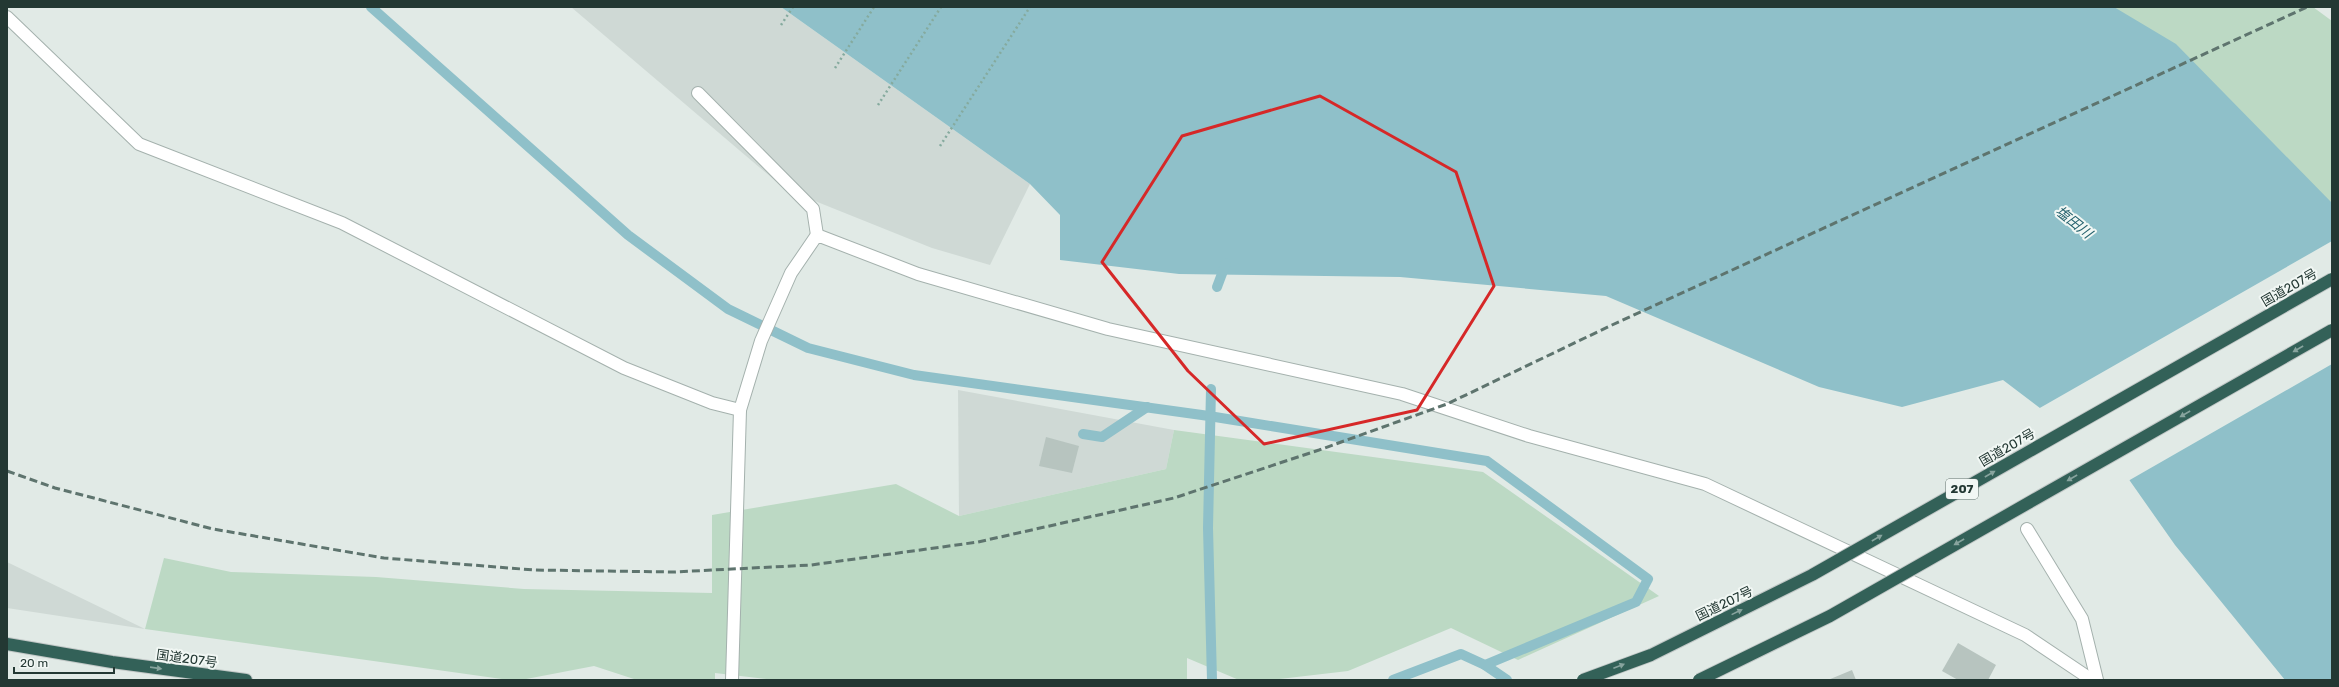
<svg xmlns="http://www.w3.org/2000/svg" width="2339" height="687" font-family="Rubik,'Noto Sans JP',sans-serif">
  <rect width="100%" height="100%" fill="#e1eae6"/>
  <g fill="#cfd9d5">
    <path d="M571,7h210l249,177 -40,81 -58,-17 -147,-59z"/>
    <path d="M958,390l216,40 -8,39 -207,47z"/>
    <path d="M7,562l138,67 -138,-21z"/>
  </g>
  <g fill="#bcd9c4">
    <path d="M1996,7h317l19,14v248z"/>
    <path d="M1174,430l309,42 176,124 -141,64 -67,-32 -103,43 -77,9h-32l-52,-22v22h-412l-60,-7v7h-78l-43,-14 -73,14h-12l-364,-51 19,-71 67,14 145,5 148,12 188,4v-78l184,-31 63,32 207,-47z"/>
  </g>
  <path fill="#8fc0c9" d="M781,7h1333l62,37 156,159v477h-47l-110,-135 -52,-74 -120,-91 -101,27 -83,-20 -213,-91 -206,-19 -221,-3 -119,-14v-45l-30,-31z"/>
  <path fill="#e1eae6" d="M2332,241v123l-204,117 -6,-9 -84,-63z"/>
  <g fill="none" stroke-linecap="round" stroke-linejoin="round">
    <g stroke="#8fc0c9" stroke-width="10">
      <path d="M371,7l257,228 100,74 80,39 106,27 295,41 278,45 161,118 -12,23 -151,63"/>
      <path d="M1217,287l9,-24"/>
      <path d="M1211,389l-3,139 4,152"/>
      <path d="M1083,434l19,3 45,-30"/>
      <path d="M1393,680l68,-26 24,11 22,15"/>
    </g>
  </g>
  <g fill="#b7c4bf">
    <path d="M1046,437l33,9 -7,27 -33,-7z"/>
    <path d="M1958,643l38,22 -8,15h-30l-16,-9z"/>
    <path d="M1852,670l4,10h-28z"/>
  </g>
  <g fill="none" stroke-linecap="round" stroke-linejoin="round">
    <defs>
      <g id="lane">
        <path d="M698,93l115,116 4,26"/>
        <path d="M2027,529l55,90 15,61"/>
      </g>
      <g id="street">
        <path d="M7,17l132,127 203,79 282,145 88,35 28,7"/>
        <path d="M732,680l8,-270 21,-69 30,-68 26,-38 101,39 190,55 294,65 127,42 176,48 320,151 67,45"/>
      </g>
      <path id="highway" d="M7,644l105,18 134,18"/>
    </defs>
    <use href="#lane" stroke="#a4b1ad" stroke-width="14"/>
    <use href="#street" stroke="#a4b1ad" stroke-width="14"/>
    <use href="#highway" stroke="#c1c7c6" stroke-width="14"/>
    <g stroke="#85aa9e" stroke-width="2.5" stroke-dasharray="2 3" stroke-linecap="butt">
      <path d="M781,25l12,-18"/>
      <path d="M835,68l39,-61"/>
      <path d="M878,105l63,-98"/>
      <path d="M940,146l90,-139"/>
    </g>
    <use href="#lane" stroke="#fff" stroke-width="12"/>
    <use href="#street" stroke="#fff" stroke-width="12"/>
    <use href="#highway" stroke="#336158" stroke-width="12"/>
    <path stroke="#5e746e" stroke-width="3" stroke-dasharray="8 4" stroke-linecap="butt" d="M7,471l48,17 158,41 171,29 150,12 140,2 137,-7 167,-23 196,-44 145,-48 128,-46 165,-79 695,-318"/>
    <defs>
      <g id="highway-bridge">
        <path d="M1583,680l68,-25 161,-80 520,-296"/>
        <path d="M1699,680l131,-64 502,-286"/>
      </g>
    </defs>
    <use href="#highway-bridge" stroke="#c1c7c6" stroke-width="14" stroke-linecap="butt"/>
    <use href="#highway-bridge" stroke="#336158" stroke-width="12"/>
  </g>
  <defs><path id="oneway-solid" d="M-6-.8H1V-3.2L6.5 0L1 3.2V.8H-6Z"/></defs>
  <g fill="#88a49e">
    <use href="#oneway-solid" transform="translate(2298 349) rotate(150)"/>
    <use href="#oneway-solid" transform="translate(2185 414) rotate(150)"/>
    <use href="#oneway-solid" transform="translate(1990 474) rotate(-30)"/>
    <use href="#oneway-solid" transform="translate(2072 478) rotate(150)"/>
    <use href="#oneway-solid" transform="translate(1877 538) rotate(-30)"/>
    <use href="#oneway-solid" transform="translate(1959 542) rotate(150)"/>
    <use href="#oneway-solid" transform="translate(1737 612) rotate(-26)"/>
    <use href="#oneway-solid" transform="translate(1619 666) rotate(-21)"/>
    <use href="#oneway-solid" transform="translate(156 668) rotate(8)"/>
  </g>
  <path fill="none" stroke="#d62828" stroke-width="3" stroke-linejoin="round" d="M1320,96l136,76 38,114 -77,124 -153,34 -76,-73 -86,-109 80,-126z"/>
  <g text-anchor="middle" stroke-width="4" stroke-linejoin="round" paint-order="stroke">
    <rect fill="#f1f7f4" stroke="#61716d" stroke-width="1" x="1946" y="479" width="32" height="20" rx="3"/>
    <g font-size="12" font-weight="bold" fill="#233833">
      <text x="1962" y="493">207</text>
    </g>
    <g font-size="13" fill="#233833" stroke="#f1f7f4">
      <text transform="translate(2289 287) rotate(-30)" y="5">国道207号</text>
      <text transform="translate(2007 447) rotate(-30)" y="5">国道207号</text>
      <text transform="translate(1724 603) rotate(-26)" y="5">国道207号</text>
      <text transform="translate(187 658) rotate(8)" y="5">国道207号</text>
    </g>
    <g font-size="14" font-style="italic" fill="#24616d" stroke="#f1f7f4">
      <text transform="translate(2074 222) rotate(39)" y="5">塩田川</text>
    </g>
  </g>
  <rect width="2339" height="687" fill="none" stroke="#233833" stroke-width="16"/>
  <path d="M14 667v6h100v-6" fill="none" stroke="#233833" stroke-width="2"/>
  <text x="20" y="667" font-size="12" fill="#233833" stroke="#f1f7f4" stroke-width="3" paint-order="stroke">20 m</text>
</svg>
